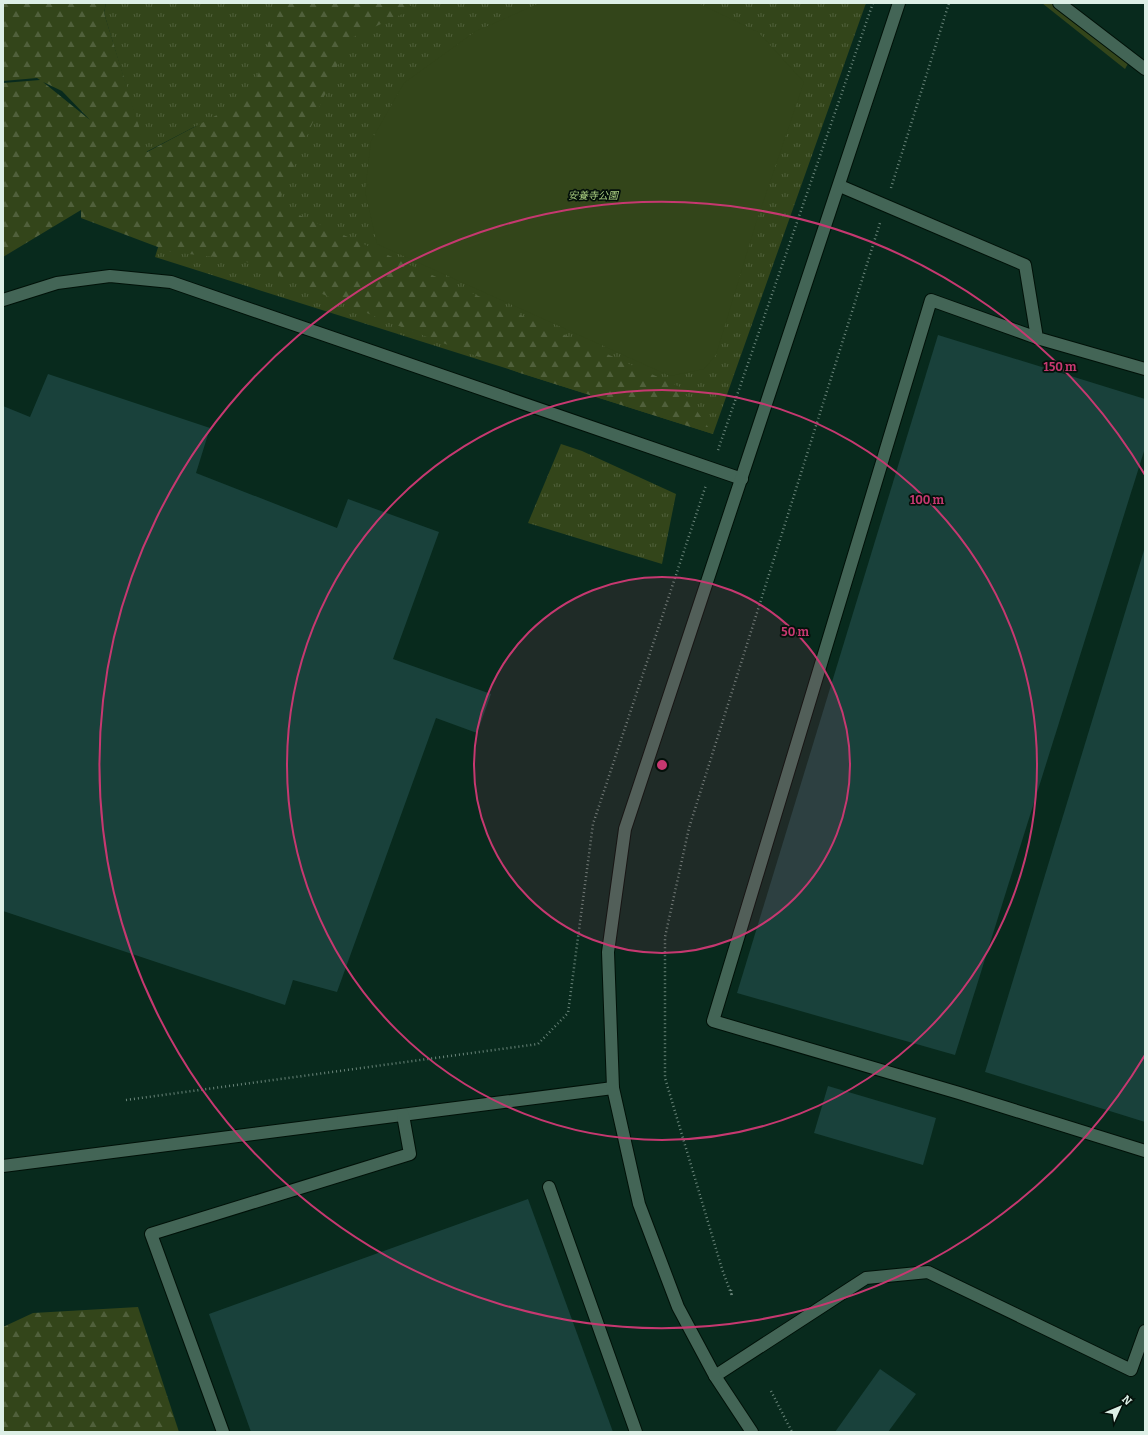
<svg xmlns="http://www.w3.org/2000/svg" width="1148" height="1435" font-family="Bitter,'Noto Sans JP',serif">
  <defs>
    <pattern id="grass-tufts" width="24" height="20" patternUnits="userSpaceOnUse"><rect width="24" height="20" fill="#33451a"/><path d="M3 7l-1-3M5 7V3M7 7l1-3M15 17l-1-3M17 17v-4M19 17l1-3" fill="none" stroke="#50603b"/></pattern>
    <pattern id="forest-firs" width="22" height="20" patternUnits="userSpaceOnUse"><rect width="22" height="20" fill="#33451a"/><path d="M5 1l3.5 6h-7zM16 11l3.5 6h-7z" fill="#50603b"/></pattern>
  </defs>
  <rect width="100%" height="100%" fill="#082a1d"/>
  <g fill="url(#grass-tufts)">
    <path d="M106,3h760l-153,431 -558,-177 41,-131 -50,26 -42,-139z"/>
    <path d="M1042,3h17l72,55 -6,11z"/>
    <path d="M561,444l21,7 94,43 -14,70 -134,-41z"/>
  </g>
  <g fill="url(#forest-firs)" fill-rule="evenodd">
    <path d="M3,3h103l-2,10 43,139 104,-55 30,-94h124l10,5 -66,31 -72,166 403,182 33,47 -193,-61 -139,-54 -139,-59 -71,-8 -90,-34v-8l-78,47v-174l37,-3 -3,-2 -34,3zM43,82l19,9 28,29z"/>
    <path d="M138,1307l41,125h-176v-105l30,-14z"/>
  </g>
  <path fill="#33451a" d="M540,3h158l60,29 46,50 -49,144 -39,129 -12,14 -34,7 -293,-132 -12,-53 6,-50 33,-58 72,-52z"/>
  <g fill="#19413b">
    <path d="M938,335l207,64v49l-190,607 -218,-62z"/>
    <path d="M48,374l162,54 -14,45 141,55 11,-29 91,33 -46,127 98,35 -14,39 -41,-15 -99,274 -44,-12 -8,25 -282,-94v-505l27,11z"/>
    <path d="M1145,547v575l-160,-50z"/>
    <path d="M828,1086l108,32 -13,47 -109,-32z"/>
    <path d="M528,1199l85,233h-362l-42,-118z"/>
    <path d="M880,1369l36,25 -28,38h-53z"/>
  </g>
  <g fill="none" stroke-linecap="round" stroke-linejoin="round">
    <defs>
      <g id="minor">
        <path d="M1059,3l86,66"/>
        <path d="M840,186l185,79 12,73 108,31"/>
        <path d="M3,300l54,-17 53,-7 61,6 571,197"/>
        <path d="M1037,338l-106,-38 -218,721 246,72 186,58"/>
        <path d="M3,1166l610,-78"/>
        <path d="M549,1187l87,245"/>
        <path d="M715,1376l151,-98 62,-6 203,98 14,-39"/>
        <path d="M223,1432l-72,-198 259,-80 -7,-39"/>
        <path d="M752,1432l-37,-56 -37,-69 -39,-103 -26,-116 -5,-136 17,-123 274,-826"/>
      </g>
    </defs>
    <use href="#minor" stroke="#001108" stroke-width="14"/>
    <g stroke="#6a857a" stroke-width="2.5" stroke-dasharray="1 3" stroke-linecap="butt">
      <path d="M891,188l58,-185"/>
      <path d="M718,450l155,-447"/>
      <path d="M126,1100l412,-56 30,-31 25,-189 113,-339"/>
      <path d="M731,1290l1,6 -10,-27 -57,-191v-141l24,-109 191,-605"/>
      <path d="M771,1391l21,41"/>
    </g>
    <use href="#minor" stroke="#436556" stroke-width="12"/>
  </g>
  <circle cx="662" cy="765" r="188" fill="#c63870" fill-opacity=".12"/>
  <g fill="none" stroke="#c63870" stroke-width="2">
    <circle cx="662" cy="765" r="188"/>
    <circle cx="662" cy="765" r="375"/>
    <path d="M1145 1055A563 563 0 1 1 1145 475"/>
  </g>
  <g text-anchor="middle" stroke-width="3.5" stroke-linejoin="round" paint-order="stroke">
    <g font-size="10" font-style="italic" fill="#a9cd80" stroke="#04100a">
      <text x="593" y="199">安養寺公園</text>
    </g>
  </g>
  <circle cx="662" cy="765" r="6" fill="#c63870" stroke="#04100a" stroke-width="2"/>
  <g font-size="12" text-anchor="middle" font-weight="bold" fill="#c63870" stroke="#04100a" stroke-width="3.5" stroke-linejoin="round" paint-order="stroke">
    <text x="1060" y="371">150 m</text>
    <text x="927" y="504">100 m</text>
    <text x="795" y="636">50 m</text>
  </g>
  <rect width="1148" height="1435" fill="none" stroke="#ddefe6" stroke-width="8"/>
  <g transform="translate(1120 1407) rotate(46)" stroke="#04100a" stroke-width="3" paint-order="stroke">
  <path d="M0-3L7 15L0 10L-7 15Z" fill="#ddefe6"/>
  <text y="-6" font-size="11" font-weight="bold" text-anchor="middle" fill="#ddefe6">N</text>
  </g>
</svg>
